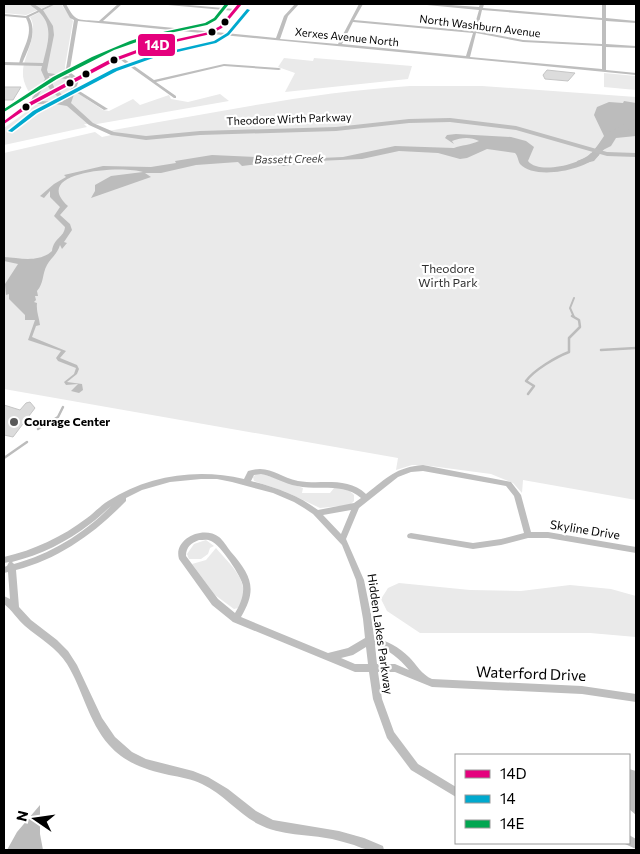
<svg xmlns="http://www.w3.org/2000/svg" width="640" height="854" font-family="Commissioner,sans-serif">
  <rect width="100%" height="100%" fill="#fff"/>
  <g fill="#eaeaea">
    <path d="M4,4h48l-26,11 -22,-2z"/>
    <path d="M56,4h5l12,17 -8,45 5,22 33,22 6,1 24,-12 7,6 29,-10 2,4 17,3 32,-8 9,7 -132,23h-13l3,3 -83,18v-17l33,-24c-6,-9 -15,-20 -14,-32 0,-16 17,-39 7,-55z"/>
    <path d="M284,58l29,3 1,-3 98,8 -4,13 -123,13 10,-19 -17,-6z"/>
    <path d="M604,73l32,3v14l-32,-3z"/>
    <path d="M410,86h72l154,11v403l-113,-20 -1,13 -9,-10 -22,-9 -68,-9h-11l-16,5 2,-12 -394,-69v-236l91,-21 7,5 14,-3 -7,-3 10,-2c96,-16 193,-37 291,-43z"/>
    <path d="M256,474h7l40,14 -1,5h28l4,-5c7,-1 15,1 20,7v6l-4,4 -30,3 -34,-16 -32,-11 -1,-4z"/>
    <path d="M206,540l8,6 -4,2 -2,6 -7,5h-12l-2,-5 7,-10z"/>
    <path d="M216,548c15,18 38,36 22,60l-4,1 -19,-14 -23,-31 14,-4z"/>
    <path d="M399,583l71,7 51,1 49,-6 41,4 25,7v41l-46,-4h-170l-33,-22 -6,-12 7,-11z"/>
  </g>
  <g fill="#bcbcbc">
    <path d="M624,101l12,2v33l-20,2 -5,8 -8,4 -7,-2 8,-12 -10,-21 3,-8 12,-5 14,1z"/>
    <path d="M456,134l55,3 15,4 8,6 -6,14c11,14 53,3 63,-8l8,2c-15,16 -65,25 -79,9 -2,-3 -2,-8 -5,-11l-28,-4 -20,9 -7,1 -22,-6 -39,-2 -37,8 -45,2 -34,5 -18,-3 -23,3 -4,-4 -42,3 -35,8h-16l6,4 -60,21 4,-7v-6l16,-9 32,-4c-20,-7 -114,-1 -75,34l-8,9 10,9 2,6 -8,12 3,1 -5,6 -2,-4c-2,8 -9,13 -13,20 -5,9 -3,18 -10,26l1,5h-3l1,4 -2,2 3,1c-1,8 2,14 3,22l-4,1 -4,11 34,14 -6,7 17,7 2,4 -2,5 -10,8 15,2 1,6 -4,3 -8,-2 7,-7 -12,1 -2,-3 10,-8 2,-6 -18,-7 -2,-3 5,-7 -33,-11 7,-20h-10v-5l-16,-16v-5l-3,1 -1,-11 13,-20 -14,-3v-4c16,1 35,6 48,-6 2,-14 12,-13 13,-24l-11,-11 6,-9 -10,-10v-6l-6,7 -4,-2 14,-12 12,-7 -2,-2 39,-9 48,1 25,-4 -1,-2 37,-6 87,4 44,-2 52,-11 59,2c7,-3 17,-3 25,-7 -8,-4 -17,-4 -27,0l2,3 -9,-6 2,-3z"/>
    <path d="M629,769l7,2v44l-7,-6z"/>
    <path d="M40,805v29l3,16h-36l10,-18z"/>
  </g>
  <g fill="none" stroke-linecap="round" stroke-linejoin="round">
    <path stroke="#bcbcbc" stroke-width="2" d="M574,298l-4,10 4,9"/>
    <g stroke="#bcbcbc" stroke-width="2.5">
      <path d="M601,350l35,-2"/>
      <path d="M528,394l6,-8 -8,-5c8,-11 30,-24 43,-29v-14l11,-11 -1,-7 -7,-4"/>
      <path d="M38,429l20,-12 5,-10"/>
      <path d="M4,458l23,-16"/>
    </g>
    <path fill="#bcbcbc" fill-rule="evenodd" d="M636,119v6l-21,11 -21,25 -17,4v-4l11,-4 21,-25z"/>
  </g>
  <g fill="#dcdcdc" stroke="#c5c5c5">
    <path d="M547,70l28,3 -7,8 -23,-2 -2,-4z"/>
    <path d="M4,87h17l-8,13h-9z"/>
    <path d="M30,402l5,6 -22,29 -9,-2v-30l16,5 6,-7z"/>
  </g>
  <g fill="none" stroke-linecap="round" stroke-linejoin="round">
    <g fill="#bebebe" fill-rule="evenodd">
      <path d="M52,4h4l-27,13c9,16 -1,32 -7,47l-3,1c2,-16 16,-30 7,-47l-22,-2v-2l22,2z"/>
      <path d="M62,4h4c10,19 12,15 33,17l19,-17h4l-19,17 173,17 8,-22 11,-12h4l-11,12 -8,23 58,5 21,-40h4l-9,16 119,11 6,-21 -52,-5 -2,-1h12l42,3 1,-3h4l-1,4 119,10v-14h4v14l30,3v2l-30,-2v23l30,2v2l-30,-1v23l30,3v2l-558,-54 -8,48 1,4 8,6 -2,1 -9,-5 -2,-6 8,-49 -4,-2zM482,10l120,10v24l-79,-4 -46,-9zM353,22l120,11 -7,23 -124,-12zM476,33l47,9 79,4v23l-132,-12z"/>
      <path d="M166,4h11l58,5 2,1 -2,1 -67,-6z"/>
      <path d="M118,56h2l34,24 70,-16 55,4 2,1 -2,1 -55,-4 -68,16 20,14v2h-2l-56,-40z"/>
      <path d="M71,87h2l35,22 -4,1 -33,-21z"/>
      <path d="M423,465l88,17 10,13 10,37h17l88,15v6l-88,-15h-20l-27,7 -28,4 -65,-11 -1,-2 1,-2 3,-1 62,10 28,-4 23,-6 -10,-37 -8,-10 -83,-15 -12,1 -13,5 -39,31 -13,31 18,41 8,39 2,18c13,4 25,10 35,20 7,7 13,18 23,22l150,7 54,8v8l-54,-8 -150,-7 -37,-15h-17l4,27 12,33 24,32 38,23v10l-45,-27 -24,-32 -14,-39 -4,-27h-14l-122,-50 -21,-17 -33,-46c-6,-20 24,-34 40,-22 4,3 8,10 12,15 20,23 27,37 10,65l87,36 20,-5 17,-10 -2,-19 -7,-39 -14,-35 -29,-31 -9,-6 -10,-6 -21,-9 -41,-11 -15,-3h-16l-31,3 -28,8 -16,8v3c-31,32 -67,58 -110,69l3,37 12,13 26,20 11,11 9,14 25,53 13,19 17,15 14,7 47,12 15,6 20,12 28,22 17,9 66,11 25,7 19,8 1,4c-5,0 -11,1 -15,0 -5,-1 -10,-3 -15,-5 -7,-2 -14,-4 -22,-6 -24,-5 -51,-3 -74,-15 -20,-11 -35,-30 -56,-40 -10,-5 -22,-7 -33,-9 -23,-5 -44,-12 -60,-30 -21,-24 -26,-55 -42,-81 -10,-16 -28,-26 -42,-38 -8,-7 -13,-16 -21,-22v-8l6,3 -2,-27 -4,1v-6l3,-1 2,-4 -5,1v-6c30,-7 58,-20 83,-39 7,-5 13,-12 21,-17 40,-26 90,-33 136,-22l4,-8c22,-7 30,6 50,10 23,4 49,-5 68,13 21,-16 30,-27 57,-29zM261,474c12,2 23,10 36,12 22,5 46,-4 64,12l-7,5 -36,7c-20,-15 -43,-23 -67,-29l3,-6zM111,506c-26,27 -60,48 -97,58l-2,-2c28,-7 55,-20 78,-38 7,-5 14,-12 21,-18zM351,510l-10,24 -18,-19zM199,540c4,0 9,-1 12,1 9,3 31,36 32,45 1,10 -3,19 -8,27l-17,-14 -32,-43c0,-9 5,-13 13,-16zM375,645c14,5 24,13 34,25l-14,-6h-18zM366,647l2,17h-13l-14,-6 12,-3z"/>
      <path d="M629,835l7,4v10l-11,-5v-1h4z"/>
    </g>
    <path fill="#bebebe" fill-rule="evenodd" d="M29,4h5l9,6 10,16 1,9 -7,35 1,3 28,4 33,-17 41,-15 58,-13 11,-6 19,-22h4l-19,24 -11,6 -59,13 -40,15 -34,18 -8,23 22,20 21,9 32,4 54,-5 136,-4 73,-8 41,-1 66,8 91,26 29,1v4l-29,-1 -91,-26 -66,-8 -41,1 -73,8 -136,4 -54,5 -35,-5 -22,-10 -22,-19 -12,-2h-21l-30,21v-5l25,-17 16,-24 -4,-9 1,-4 -38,-1v-3l39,1c4,-18 12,-37 -5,-52 -3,-3 -7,-5 -9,-7zM49,76l22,4 -16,9zM46,83l5,8 -15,8zM73,83l-6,16 -9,-8zM54,93l9,9 -24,-1z"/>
    <defs>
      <path id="bus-1" d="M238,4h4l-20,24 -11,6 -58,13 -40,15 -81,43 -28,19v-3l24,-18 81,-43 41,-15 59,-13 11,-6z"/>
      <path id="bus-2" d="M247,9l3,1 -21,25 -13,8 -60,14 -39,14 -80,42 -25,19 -4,-1 25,-20 80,-42 40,-14 61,-14 13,-8z"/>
      <path id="bus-3" d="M225,4h4l-13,16 -9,5 -56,12 -37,13 -57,29 -53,33v-3l49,-32 39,-20 38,-16 19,-6 56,-12 9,-5z"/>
    </defs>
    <use href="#bus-1" stroke="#fff" stroke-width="3"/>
    <use href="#bus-2" stroke="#fff" stroke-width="3"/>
    <use href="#bus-3" stroke="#fff" stroke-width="3"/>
    <use href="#bus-1" fill="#e5007d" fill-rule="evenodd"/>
    <use href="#bus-2" fill="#00a9ce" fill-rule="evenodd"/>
    <use href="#bus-3" fill="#00a651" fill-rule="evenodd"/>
  </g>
  <g fill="#000" stroke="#fff" stroke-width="2">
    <circle cx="225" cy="22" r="4.5"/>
    <circle cx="212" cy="32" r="4.5"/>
    <circle cx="114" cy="60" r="4.5"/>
    <circle cx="86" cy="74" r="4.5"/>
    <circle cx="70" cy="83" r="4.5"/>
    <circle cx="26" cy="107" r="4.5"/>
  </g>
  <circle fill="#595959" stroke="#fff" stroke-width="2" cx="14" cy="422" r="5"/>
  <g text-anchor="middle" stroke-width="4.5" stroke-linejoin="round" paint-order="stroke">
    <g font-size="11" fill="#000" stroke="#fff">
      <text transform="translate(480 26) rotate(7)" y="4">North Washburn Avenue</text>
      <text transform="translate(347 37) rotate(6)" y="4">Xerxes Avenue North</text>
      <text transform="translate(289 119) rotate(-2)" y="4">Theodore Wirth Parkway</text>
    </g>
    <g font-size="11" font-style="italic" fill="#404040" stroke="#fff">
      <text transform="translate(289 159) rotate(-1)" y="4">Bassett Creek</text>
    </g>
    <g font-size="12" fill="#2f2f2f" stroke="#fff">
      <text x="448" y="273">Theodore<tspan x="448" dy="14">Wirth Park</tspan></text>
    </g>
    <g font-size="12" font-weight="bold" fill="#000" stroke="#fff" text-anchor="start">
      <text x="24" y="426">Courage Center</text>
    </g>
    <g font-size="12" fill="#000" stroke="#fff">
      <text transform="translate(585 530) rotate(9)" y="4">Skyline Drive</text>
      <text transform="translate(380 634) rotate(82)" y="4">Hidden Lakes Parkway</text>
    </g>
    <g font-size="15" fill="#000" stroke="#fff">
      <text transform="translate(531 674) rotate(2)" y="5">Waterford Drive</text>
    </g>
  </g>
  <rect stroke="#fff" stroke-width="2" x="137" y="33" width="39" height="24" rx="5" fill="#e5007d"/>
  <g font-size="14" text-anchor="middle" font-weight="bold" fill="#fff">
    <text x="157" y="50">14D</text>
  </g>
  <rect width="640" height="854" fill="none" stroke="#000000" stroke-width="10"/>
  <rect x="455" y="754" width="175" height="90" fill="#ffffff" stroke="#999999"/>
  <rect x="465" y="770" width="25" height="8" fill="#e5007d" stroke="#999999"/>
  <text x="500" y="779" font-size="15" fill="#000000">14D</text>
  <rect x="465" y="795" width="25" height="8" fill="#00a9ce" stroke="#999999"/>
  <text x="500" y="804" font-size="15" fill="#000000">14</text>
  <rect x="465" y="820" width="25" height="8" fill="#00a651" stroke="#999999"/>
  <text x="500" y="829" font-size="15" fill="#000000">14E</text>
  <g transform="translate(35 819) rotate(283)" stroke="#ffffff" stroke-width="4" paint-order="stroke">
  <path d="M0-4L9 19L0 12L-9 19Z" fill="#000000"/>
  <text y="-8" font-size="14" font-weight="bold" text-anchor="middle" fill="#000000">N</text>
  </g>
</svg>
